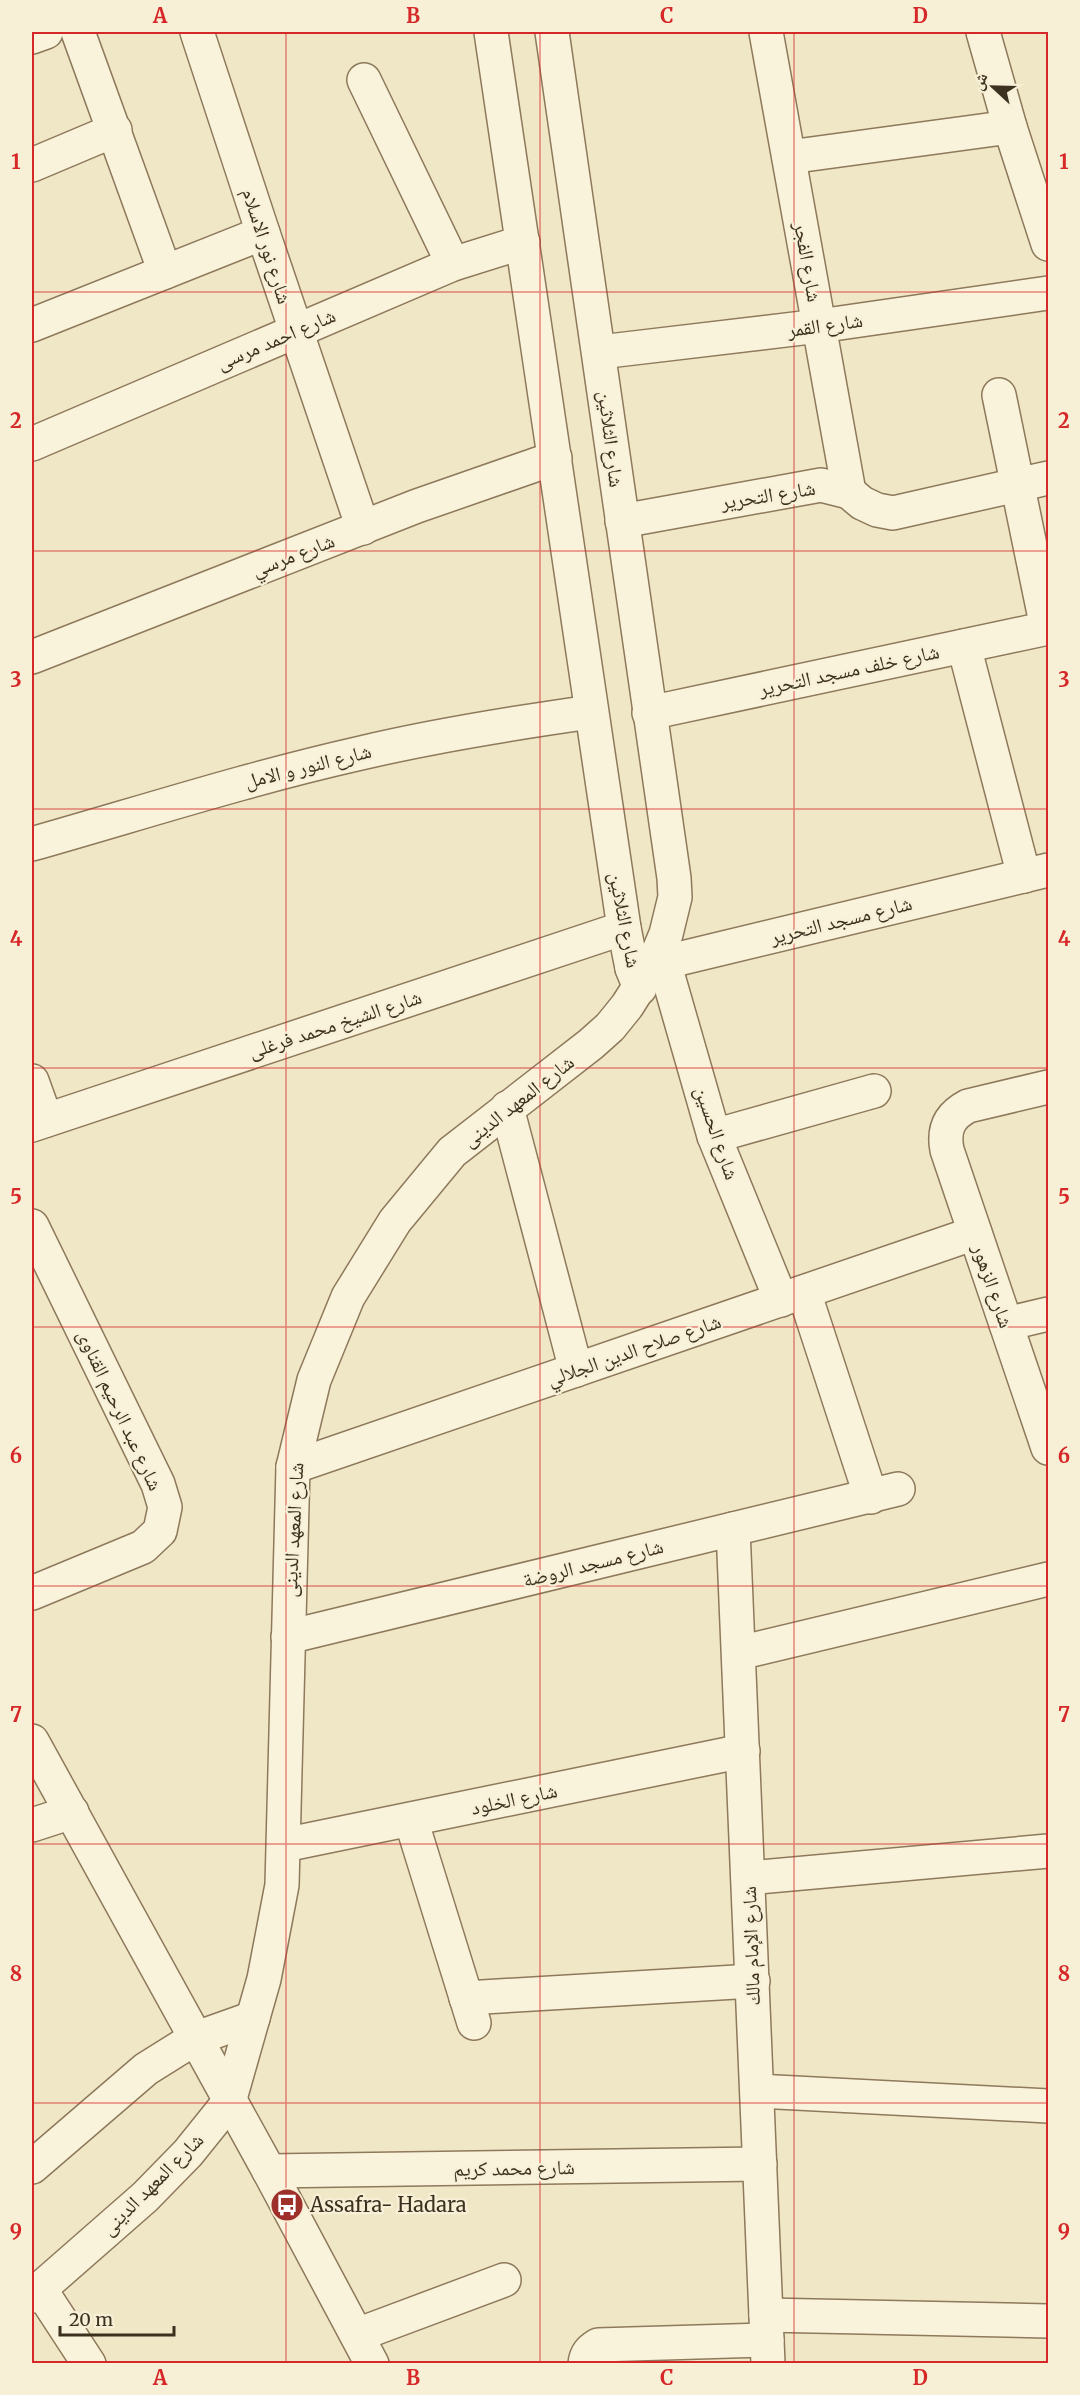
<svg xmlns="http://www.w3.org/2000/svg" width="1080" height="2395" font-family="Merriweather,'Noto Naskh Arabic',serif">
  <rect width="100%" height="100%" fill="#f0e7c7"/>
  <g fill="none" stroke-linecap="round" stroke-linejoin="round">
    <defs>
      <g id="minor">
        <path d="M78,32l87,240"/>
        <path d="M197,32l66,201 100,295"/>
        <path d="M766,32l83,460"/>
        <path d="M983,32l27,95 38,117"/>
        <path d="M32,37l14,-5"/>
        <path d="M364,80l89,184"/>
        <path d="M789,157l221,-30"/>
        <path d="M32,165l83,-35"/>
        <path d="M32,325l231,-92"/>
        <path d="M600,352l219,-26 229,-33"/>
        <path d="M999,395l48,233"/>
        <path d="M32,444l421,-180 70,-22"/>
        <path d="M622,521l199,-36 28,7 13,11 15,7 16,3 155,-35"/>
        <path d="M964,646l60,230"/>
        <path d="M32,657l385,-151 138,-48"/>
        <path d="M649,713l399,-85"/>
        <path d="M32,844c109,-31 218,-66 329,-91 76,-18 152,-30 230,-41"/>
        <path d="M664,962l50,174 67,164"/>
        <path d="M632,968l21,-3 395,-95"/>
        <path d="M32,1081l14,39"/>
        <path d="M1048,1087l-80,19c-19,10 -25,23 -21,44l101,298"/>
        <path d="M507,1108l69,262"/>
        <path d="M32,1125l592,-197"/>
        <path d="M714,1136l160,-45"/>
        <path d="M32,1226l126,258 7,23 -5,24 -17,16 -111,46"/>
        <path d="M804,1292l67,205"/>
        <path d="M1006,1324l42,-10"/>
        <path d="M293,1467l682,-234"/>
        <path d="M733,1529l35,835"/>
        <path d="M288,1637l610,-148"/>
        <path d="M739,1653l309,-74"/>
        <path d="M32,1741l237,430 103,193"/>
        <path d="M411,1820l63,203"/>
        <path d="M32,1825l40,-13"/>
        <path d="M284,1845l459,-94"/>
        <path d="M748,1878l300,-27"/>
        <path d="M466,1998l287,-17"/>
        <path d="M757,2091l291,15"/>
        <path d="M269,2171l491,-7"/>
        <path d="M40,2289l49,75"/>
        <path d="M766,2315l282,6"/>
        <path d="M357,2335l147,-55"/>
        <path d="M585,2364c1,-10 5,-14 13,-19l169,-5"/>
      </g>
      <g id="tertiary">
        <path d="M491,32l133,896 8,40 8,20"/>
        <path d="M32,2167l114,-98 48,-30 59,-21"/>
        <path d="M32,2296l113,-99 43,-44 41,-51 35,-123 18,-94 11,-418 21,-87 34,-83 47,-76 57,-69 139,-108 19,-17 17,-21 26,-41 13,-31 9,-37 -1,-19 -122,-846"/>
      </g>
    </defs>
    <use href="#minor" stroke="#8d795b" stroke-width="36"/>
    <use href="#tertiary" stroke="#8d795b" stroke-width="36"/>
    <use href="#minor" stroke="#faf3db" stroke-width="33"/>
    <use href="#tertiary" stroke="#faf3db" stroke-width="33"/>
  </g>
  <path fill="none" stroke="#d62828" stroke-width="1.5" stroke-opacity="0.55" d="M286,32v2332M540,32v2332M794,32v2332M32,292h1016M32,551h1016M32,809h1016M32,1068h1016M32,1327h1016M32,1586h1016M32,1844h1016M32,2103h1016"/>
  <defs>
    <symbol id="bus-disc" viewBox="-11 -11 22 22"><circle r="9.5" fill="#9e3029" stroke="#f7f0d7"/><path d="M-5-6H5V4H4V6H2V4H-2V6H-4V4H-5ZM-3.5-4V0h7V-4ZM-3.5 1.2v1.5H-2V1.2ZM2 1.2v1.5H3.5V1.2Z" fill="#fff"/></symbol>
  </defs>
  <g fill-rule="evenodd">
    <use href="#bus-disc" x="268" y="2186" width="38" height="38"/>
  </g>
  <g text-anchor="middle" stroke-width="4.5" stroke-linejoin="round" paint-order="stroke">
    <g font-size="20" fill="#3c301f" stroke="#f7f0d7">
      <text transform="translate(267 246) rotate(72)" y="7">شارع نور الاسلام</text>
      <text transform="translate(808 262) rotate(80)" y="7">شارع الفجر</text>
      <text transform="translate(825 325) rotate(-8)" y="7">شارع القمر</text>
      <text transform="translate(276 339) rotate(-23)" y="7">شارع احمد مرسى</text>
      <text transform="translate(611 439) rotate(83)" y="7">شارع الثلاثين</text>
      <text transform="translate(768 495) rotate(-9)" y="7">شارع التحرير</text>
      <text transform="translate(293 555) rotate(-21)" y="7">شارع مرسي</text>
      <text transform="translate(849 670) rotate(-12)" y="7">شارع خلف مسجد التحرير</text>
      <text transform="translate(308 766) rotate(-14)" y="7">شارع النور و الامل</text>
      <text transform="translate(625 920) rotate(79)" y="7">شارع الثلاثين</text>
      <text transform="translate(841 920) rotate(-14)" y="7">شارع مسجد التحرير</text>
      <text transform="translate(335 1024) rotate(-18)" y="7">شارع الشيخ محمد فرغلى</text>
      <text transform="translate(518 1101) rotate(-38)" y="7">شارع المعهد الدينى</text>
      <text transform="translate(717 1133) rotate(71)" y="7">شارع الحسين</text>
      <text transform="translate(993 1286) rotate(71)" y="7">شارع الزهور</text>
      <text transform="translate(634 1350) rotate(-19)" y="7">شارع صلاح الدين الجلالي</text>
      <text transform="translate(120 1410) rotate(65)" y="7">شارع عبد الرحيم القناوى</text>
      <text transform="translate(293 1530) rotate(-87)" y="7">شارع المعهد الدينى</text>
      <text transform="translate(593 1563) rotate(-14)" y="7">شارع مسجد الروضة</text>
      <text transform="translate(514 1799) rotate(-12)" y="7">شارع الخلود</text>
      <text transform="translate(751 1946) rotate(-92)" y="7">شارع الإمام مالك</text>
      <text transform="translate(514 2168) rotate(-1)" y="7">شارع محمد كريم</text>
      <text transform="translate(152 2184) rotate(-45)" y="7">شارع المعهد الدينى</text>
    </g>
    <g font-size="20" fill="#3c301f" stroke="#f7f0d7" text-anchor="start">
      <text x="310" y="2212">Assafra- Hadara</text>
    </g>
  </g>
  <rect width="1080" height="2395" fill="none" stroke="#f7f0d7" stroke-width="66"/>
  <g transform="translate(993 87) rotate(292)" stroke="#f7f0d7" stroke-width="4.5" paint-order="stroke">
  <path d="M0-4.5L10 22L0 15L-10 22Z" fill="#3c301f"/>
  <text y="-9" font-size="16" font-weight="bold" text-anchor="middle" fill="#3c301f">ش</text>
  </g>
  <path d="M60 2326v9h114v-9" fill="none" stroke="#3c301f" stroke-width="3"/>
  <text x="69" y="2326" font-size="18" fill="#3c301f" stroke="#f7f0d7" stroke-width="4.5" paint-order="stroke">20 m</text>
  <rect x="33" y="33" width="1014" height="2329" fill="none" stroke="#d62828" stroke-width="2"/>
  <g font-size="20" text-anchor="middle" font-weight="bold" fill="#d62828">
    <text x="160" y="23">A</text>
    <text x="413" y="23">B</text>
    <text x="667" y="23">C</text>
    <text x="920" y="23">D</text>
    <text x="16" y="169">1</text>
    <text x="1064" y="169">1</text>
    <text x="16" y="428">2</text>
    <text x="1064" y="428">2</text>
    <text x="16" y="687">3</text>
    <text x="1064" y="687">3</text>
    <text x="16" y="946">4</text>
    <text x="1064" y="946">4</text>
    <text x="16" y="1204">5</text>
    <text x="1064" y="1204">5</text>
    <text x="16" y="1463">6</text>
    <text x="1064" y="1463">6</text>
    <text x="16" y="1722">7</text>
    <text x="1064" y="1722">7</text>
    <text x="16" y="1981">8</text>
    <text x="1064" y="1981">8</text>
    <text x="16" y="2239">9</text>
    <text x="1064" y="2239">9</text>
    <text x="160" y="2385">A</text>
    <text x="413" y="2385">B</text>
    <text x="667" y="2385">C</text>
    <text x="920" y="2385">D</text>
  </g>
</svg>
